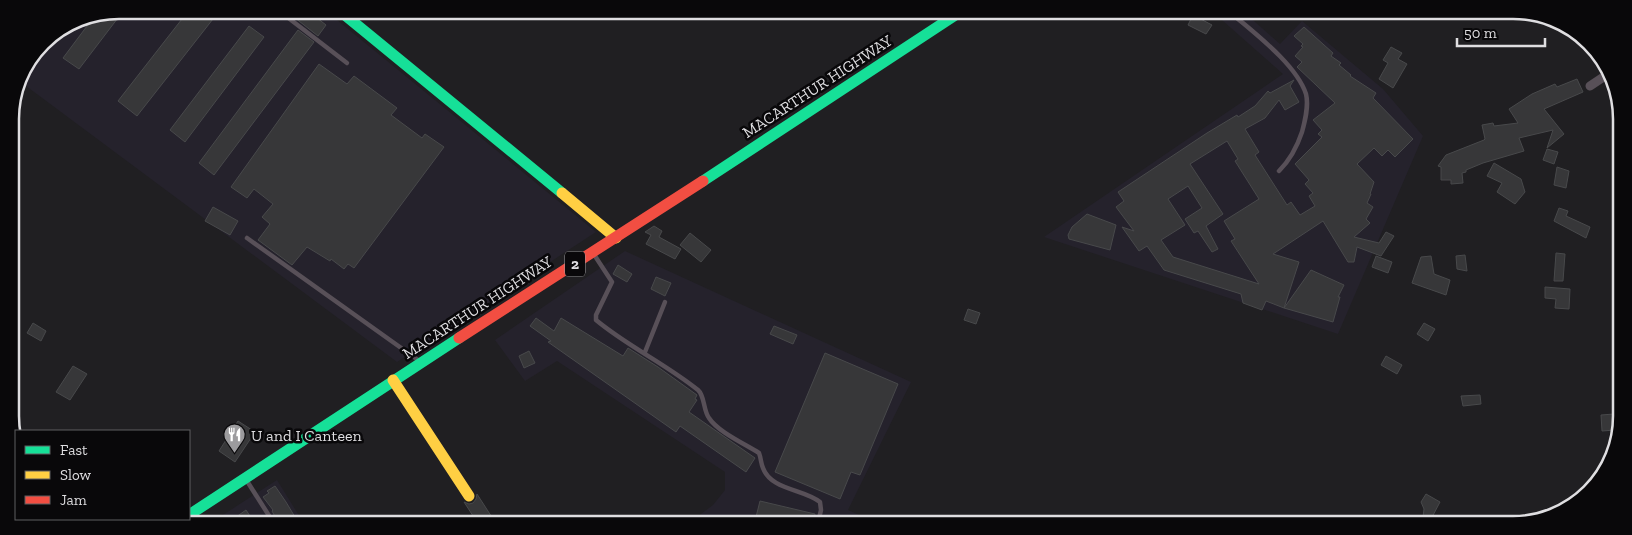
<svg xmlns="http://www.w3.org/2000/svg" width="1632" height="535" font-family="'Zilla Slab',serif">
  <rect width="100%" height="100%" fill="#201f22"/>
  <g fill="#25222c">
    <path d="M118,10l208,1 270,221 -199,130 -379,-282 24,-38 35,-24z"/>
    <path d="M1214,13h31l35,31 22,-23 81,68 40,47 -85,198 -294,-97 239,-163z"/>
    <path d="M625,251l286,131 -63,128 29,13h-188l24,-18 12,-15v-18l-168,-111 -32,20 -30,-41z"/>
    <path d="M277,480l26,42h-91z"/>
  </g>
  <g fill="#373739" stroke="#48494b" fill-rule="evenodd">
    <path d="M118,10h6l-45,59 -16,-11 33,-44z"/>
    <path d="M189,10h31l-83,106 -19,-15z"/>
    <path d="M285,10h22l19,15 -8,11z"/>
    <path d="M1193,15l19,10 -6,9 -18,-9z"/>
    <path d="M249,26l15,11 -79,105 -15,-12z"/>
    <path d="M1304,27l29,26 -2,3 10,7 -2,2 12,10 -1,1 26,17 -3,5 40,41 -18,18 -7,-7 -6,6 -8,-8 -17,16 17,18 -4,12h1l-4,9 6,4 -7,12 4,4 -16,14 25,6 7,-11 8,4 -13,20 -24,-9 -3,15h-6l-25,-41 -50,33 26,8 -15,46 -18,-7 -4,9 -19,-7 -2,-9 -77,-24 -17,-24 -8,5 -17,-24 12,4 -18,-24 8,-6 -6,-9 89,-59 30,-18 1,2 17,-11 13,-15 2,2 24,-13 -4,6 9,16 -14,8 -6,-10 -14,18 -20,11 14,23 -4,3 32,50 4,-3 9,13 15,-9 -6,-10 4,-3 -8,-9 4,-4 -14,-16 27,-27 -4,-3 4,-4 -9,-10 22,-17 -38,-36 5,-5 -7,-6 8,-9 -2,-1 2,-2 -9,-8zM1227,141l11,18 -3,2 24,38 -35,22 11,18 -4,2 28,43 -86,-27 -12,-17 24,-15 -17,-26 20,-13 14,22 -17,11 9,14 4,-2 14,21 6,-3 -12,-23 17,-12 -33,-50z"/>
    <path d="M298,30l16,12 -100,133 -15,-12z"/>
    <path d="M1391,47l11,6 -4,6 9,5 -14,24 -14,-9 9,-16 -5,-3z"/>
    <path d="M319,64l28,20 7,-8 43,32 -6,7 31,23 3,-4 19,13 -90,121 -6,-4 -4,5 -13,-10 -1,2 -23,-14 -15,18 -34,-25 12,-16 -8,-7 11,-13 -19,-15 -7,9 -16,-11z"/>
    <path d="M1577,79l6,13 -39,17 20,25 -17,14 6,-18 -34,8 5,13 -41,12 -17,7v2l-4,1 1,10 -12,1v-4h-10v-13l-3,-1 8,-11 38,-15 1,-1 -3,-14 11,-2 1,3 24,-3 -9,-14 23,-15 23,-10 2,3z"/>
    <path d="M1547,149l11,3 -4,12 -11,-4z"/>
    <path d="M1494,163l27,16 4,13 -10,12 -18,-12 5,-9 -15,-7z"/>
    <path d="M1557,167l12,4 -3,17 -12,-3z"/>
    <path d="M213,207l25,14 -8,14 -25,-14z"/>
    <path d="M1559,208l9,3 -2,5 24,11 -4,11 -32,-17z"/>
    <path d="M1087,214l29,11 -6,25 -41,-11 -1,-4 4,-8z"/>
    <path d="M654,226l8,5 -3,6 22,12 -6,10 -29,-15 5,-9 -6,-3z"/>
    <path d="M690,233l21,17 -10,12 -21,-17z"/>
    <path d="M1556,253l9,1 -2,27h-9z"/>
    <path d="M1465,255l2,16 -10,-2 -1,-13z"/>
    <path d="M1376,256l16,6 -4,11 -16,-6z"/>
    <path d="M1431,256l3,18 16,6 -4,15 -34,-12 9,-26z"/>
    <path d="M618,265l14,9 -5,8 -14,-8z"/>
    <path d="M1311,270l33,15 -6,12h2l-7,25 -49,-14z"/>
    <path d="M656,277l15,6 -6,13 -14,-7z"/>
    <path d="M1545,287l25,2 -1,20 -14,-1 1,-9 -11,-1z"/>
    <path d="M968,309l12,4 -4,11 -12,-4z"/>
    <path d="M536,318l18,13 7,-13 62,38 5,-8 30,19 39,28 -2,4 2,1 -8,12 66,46 -9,14 -66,-46 -4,6 -128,-90 3,-1 -21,-15z"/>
    <path d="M33,323l13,8 -5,10 -14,-8z"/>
    <path d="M1424,323l11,6 -7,12 -11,-7z"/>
    <path d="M774,326l23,9 -4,9 -23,-10z"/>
    <path d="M529,351l6,12 -11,5 -5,-12z"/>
    <path d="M825,353l73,31 -38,91 -9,-3 -11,27 -65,-27z"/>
    <path d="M1386,356l16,9 -5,9 -16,-9z"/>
    <path d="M73,366l14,8 -17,26 -14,-8z"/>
    <path d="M1480,395l1,9 -18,2 -2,-10z"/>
    <path d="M1614,414l1,16 -13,1 -1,-16z"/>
    <path d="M238,421l17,11 -20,30 -16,-11z"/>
    <path d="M275,486l11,16 12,20h-20l-6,-11 1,-1 -10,-13 6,-4 -2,-2z"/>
    <path d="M477,494l18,28h-18l-13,-20 5,2 4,-1 3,-4z"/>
    <path d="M1426,494l14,8 -10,19 -7,-4 1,-8 -3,-7z"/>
    <path d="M760,501l55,13 -1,9h-50l-9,-2z"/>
    <path d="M246,510l8,12h-25z"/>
  </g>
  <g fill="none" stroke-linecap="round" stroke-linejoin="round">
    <g stroke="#585058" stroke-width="4.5">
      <path d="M278,10l69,53"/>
      <path d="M1231,13c23,20 65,51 75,81 3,12 -1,27 -4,38 -5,15 -12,28 -23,39"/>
      <path d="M247,238l171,122"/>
      <path d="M595,256l17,26 -16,33v5c31,26 70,44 102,70 7,6 5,20 11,28 9,14 36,26 50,35 2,5 2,11 4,15 8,22 41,21 57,34l1,8 -3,13"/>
      <path d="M645,352l20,-50"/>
      <path d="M247,481l26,41"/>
    </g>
    <path stroke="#585058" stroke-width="9" d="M1590,86l18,-12"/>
    <g stroke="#16e098" stroke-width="11">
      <path d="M340,11l222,182"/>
      <path d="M703,181l257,-169"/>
      <path d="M189,515l270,-177"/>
    </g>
    <g stroke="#ffcf43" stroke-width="11">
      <path d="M562,193l54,45"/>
      <path d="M393,380l76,116"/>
    </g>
    <path stroke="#f24e42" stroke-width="11" d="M459,338l244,-157"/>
  </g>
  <defs>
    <symbol id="restaurant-pin" viewBox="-11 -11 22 30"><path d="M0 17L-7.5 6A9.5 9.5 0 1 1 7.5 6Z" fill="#9c9b9e" stroke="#09080a"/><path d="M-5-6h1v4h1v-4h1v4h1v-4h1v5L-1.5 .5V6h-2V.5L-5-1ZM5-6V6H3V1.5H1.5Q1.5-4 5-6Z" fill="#fff"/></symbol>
  </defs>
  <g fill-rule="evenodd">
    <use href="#restaurant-pin" x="222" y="422" width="25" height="34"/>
  </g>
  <g text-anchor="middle" stroke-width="5" stroke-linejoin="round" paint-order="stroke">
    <rect fill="#09080a" stroke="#9f9ea0" stroke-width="1" x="565" y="251.5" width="20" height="25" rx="4"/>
    <g font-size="15" font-weight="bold" fill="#dfdee1">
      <text x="575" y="269">2</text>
    </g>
    <g font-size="16" fill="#dfdee1" stroke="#09080a">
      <text transform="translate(817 86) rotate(-33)" y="6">MACARTHUR HIGHWAY</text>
      <text transform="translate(477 307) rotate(-33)" y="6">MACARTHUR HIGHWAY</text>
    </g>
    <g font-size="16" fill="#dfdee1" stroke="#09080a" text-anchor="start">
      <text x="251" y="441">U and I Canteen</text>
    </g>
  </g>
  <path d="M0 0H1632V535H0ZM119 19H1513A100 100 0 0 1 1613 119V416A100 100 0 0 1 1513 516H119A100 100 0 0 1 19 416V119A100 100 0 0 1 119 19Z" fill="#09080a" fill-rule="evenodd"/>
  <path fill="none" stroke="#dfdee1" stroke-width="2.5" d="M119 19H1513A100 100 0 0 1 1613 119V416A100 100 0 0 1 1513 516H119A100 100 0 0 1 19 416V119A100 100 0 0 1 119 19Z"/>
  <rect x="15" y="430" width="175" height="90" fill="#09080a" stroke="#5f5e60"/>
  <rect x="25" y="446" width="25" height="8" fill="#16e098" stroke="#5f5e60"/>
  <text x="60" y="455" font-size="15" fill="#dfdee1">Fast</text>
  <rect x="25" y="471" width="25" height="8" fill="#ffcf43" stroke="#5f5e60"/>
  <text x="60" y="480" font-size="15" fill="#dfdee1">Slow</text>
  <rect x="25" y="496" width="25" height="8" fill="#f24e42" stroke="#5f5e60"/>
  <text x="60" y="505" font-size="15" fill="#dfdee1">Jam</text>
  <path d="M1457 38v8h88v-8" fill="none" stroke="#dfdee1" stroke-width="2.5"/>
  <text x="1464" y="38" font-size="15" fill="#dfdee1" stroke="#09080a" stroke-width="4" paint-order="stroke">50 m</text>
</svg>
